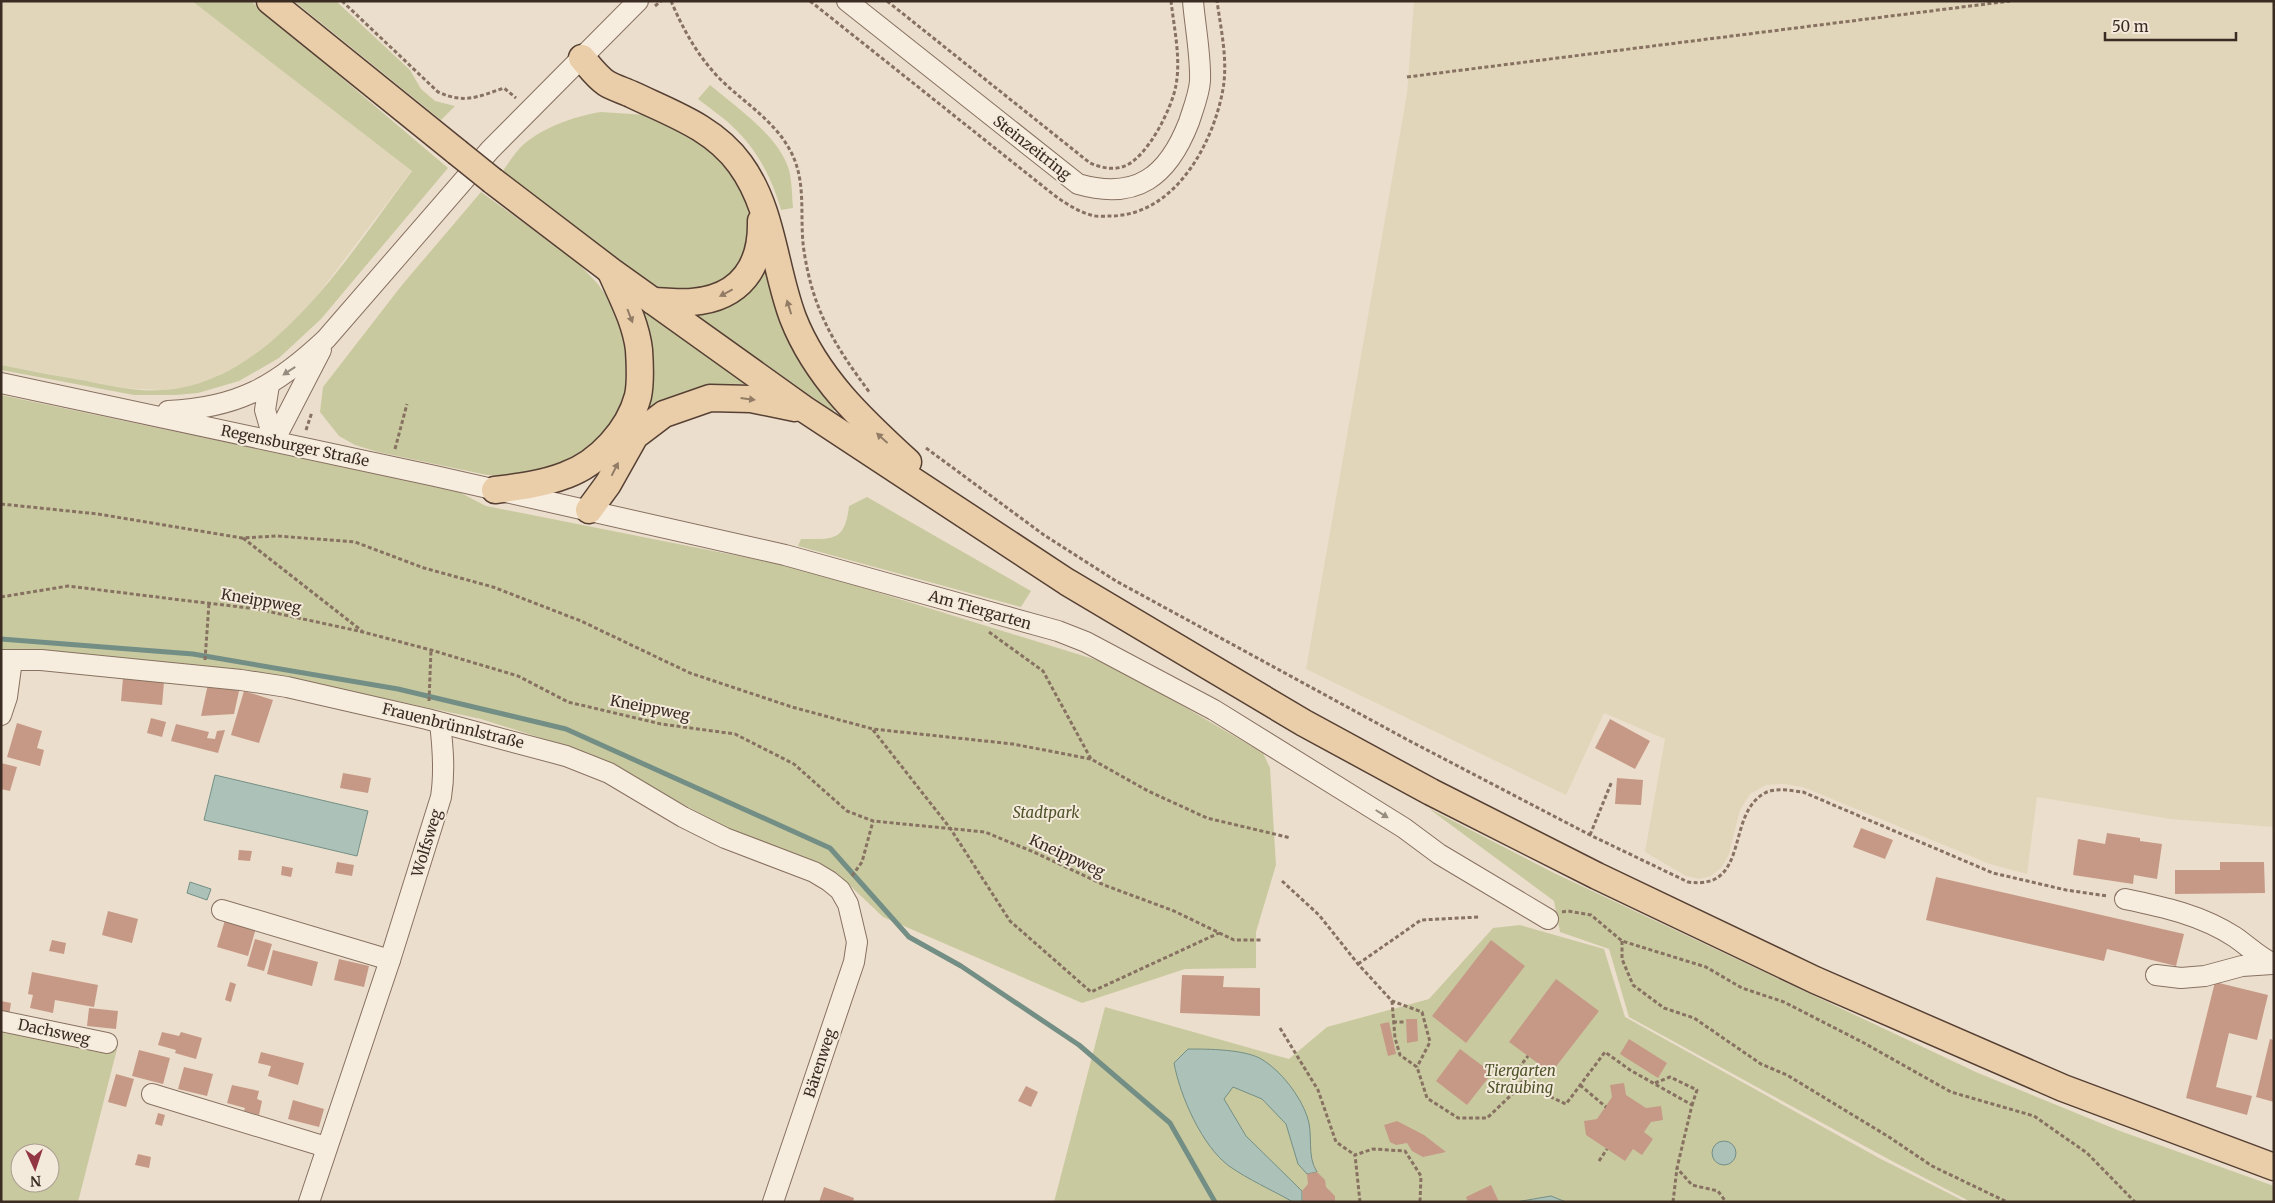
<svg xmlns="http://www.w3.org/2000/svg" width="2275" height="1203" font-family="Merriweather,serif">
  <rect width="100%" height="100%" fill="#ecdecc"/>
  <g fill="#e1d6ba">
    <path d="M1,1h191l220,169 -102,135 -26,26 -37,29 -34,19 -25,8 -27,3 -37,-2 -123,-23z"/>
    <path d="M1414,1h860v826l-104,-8 -133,-22 -10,77 -37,-10 -187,-77 -19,-3 -18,1 -16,9 -10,16 -11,44 -7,13 -11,9 -12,3 -13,-3 -41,-24 20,-113 -61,-26 -38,82 -260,-126 101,-575z"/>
  </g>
  <g fill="#c9c9a0" fill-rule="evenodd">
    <path d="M192,1h59l197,167 -127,151 -42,39 -40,23 -41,12 -22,2h-42l-133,-25v-5c29,6 57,11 86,16 24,5 50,11 75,9 110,-5 190,-140 250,-219z"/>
    <path d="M294,1h42l74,69 11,19 14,12 20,5 -14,14z"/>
    <path d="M710,85c26,22 69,51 79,85 3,12 3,25 4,38l-12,2c-9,-32 -24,-61 -49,-84 -10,-10 -23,-18 -34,-27z"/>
    <path d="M601,112l46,3 25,7 55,39 27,57 -10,48 -31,24h-49l-38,-22 -124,-96c6,-8 11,-16 17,-23 19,-20 55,-33 82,-37z"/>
    <path d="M481,192l95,69 21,22 16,22 12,25 4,25 -4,49 -27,40 -43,25 -46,7 -22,-1 -109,-23 -23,-7 -16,-9 -19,-24 3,-25 79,-102z"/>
    <path d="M769,267l68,142 -5,2 -136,-96 2,-5 65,-42z"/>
    <path d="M643,307l103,74 -2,3 -28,2 -71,28 -6,-104z"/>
    <path d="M1,395l456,96 29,15 313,62 314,97 150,88 7,15 6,97 -20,67v36l-71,1 -103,34 -199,-86 -44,-42 -28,-15 -80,-30 -143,-77 -107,-34 -126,-27 -116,-19 -238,-21z"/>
    <path d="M867,497l164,94 -10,16 -223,-61 3,-7c32,0 44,3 48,-33z"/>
    <path d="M1428,808l126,65 424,200 142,58 154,55 -1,16h-302l-81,-42 -261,-143 -20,-68 -49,-17 -6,-31z"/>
    <path d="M1520,925l84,24 21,68 254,141 87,44h-912l51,-195 184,52 38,-32 102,-28 64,-71z"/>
    <path d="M1,1026l116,23 -39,153h-77zM20,1153h30v30h-30z"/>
  </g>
  <g fill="#acc1b8" stroke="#738f85">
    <path d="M215,775l153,36 -11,45 -153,-36z"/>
    <path d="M190,882l21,7 -4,11 -20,-7z"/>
    <path d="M1188,1049c19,0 58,0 75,11 19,12 37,36 44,56 7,19 -1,39 10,56l-10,2 -9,-10 -12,-40 -24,-25 -29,-12 -9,12 22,37 56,55v11h-9c-21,-12 -44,-22 -64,-36 -27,-20 -49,-70 -55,-103z"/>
    <circle cx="1724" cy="1153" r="12"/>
    <path d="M1551,1196l15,6h-50z"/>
  </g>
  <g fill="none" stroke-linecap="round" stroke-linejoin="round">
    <path stroke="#738f85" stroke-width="5" d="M1,639l192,15 205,35 168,40 264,119 79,89 52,29 118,79 91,78 45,79"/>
  </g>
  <g fill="#c69986">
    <path d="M123,678l41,4 -2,23 -41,-4z"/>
    <path d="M208,684l31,7 -5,23 -33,2z"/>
    <path d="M244,691l29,9 -14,43 -28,-8z"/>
    <path d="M151,718l15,4 -4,15 -15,-4z"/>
    <path d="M1610,719l40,22 -15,28 -40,-21z"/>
    <path d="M17,723l25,8 -5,17 7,2 -4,16 -33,-9z"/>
    <path d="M176,724l33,8 -2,6 8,1 2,-8 8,-1 -7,23 -47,-12z"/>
    <path d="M1,763l16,4 -7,24 -9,-2z"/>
    <path d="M343,773l28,5 -3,15 -28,-5z"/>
    <path d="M1617,778l26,2 -2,25 -26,-1z"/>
    <path d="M1861,828l32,12 -8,19 -32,-12z"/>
    <path d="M2107,833l33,5v3l22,3 -5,35 -23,-4 -1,9 -60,-9 5,-36 27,5z"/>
    <path d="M239,850l13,1 -2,10 -12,-1z"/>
    <path d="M337,862l17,3 -2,11 -17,-3z"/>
    <path d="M2220,862h44l1,31 -90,1v-24h45z"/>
    <path d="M282,866l11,2 -2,9 -10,-2z"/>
    <path d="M1936,877l248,57 -8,32 -69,-17 -3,12 -178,-41z"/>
    <path d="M108,911l30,8 -6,24 -30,-8z"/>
    <path d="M225,920l31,8 -8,28 -31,-9z"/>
    <path d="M255,939l17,5 -8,27 -17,-5z"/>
    <path d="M52,940l14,3 -2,11 -15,-3z"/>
    <path d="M1491,940l34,26 -59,77 -34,-27z"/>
    <path d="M273,950l45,12 -6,24 -45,-12z"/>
    <path d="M339,959l30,7 -5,21 -30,-7z"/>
    <path d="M32,972l66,13 -4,22 -39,-7 -2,13 -23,-5 3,-13 -5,-1z"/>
    <path d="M1182,975l42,1 -1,11 37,1v28l-80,-3z"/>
    <path d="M1556,979l43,32 -48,62 -42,-31z"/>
    <path d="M230,982l6,2 -5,18 -6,-2z"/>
    <path d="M2215,982l53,13 -11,45 -28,-7 -13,54 36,9 -5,19 -61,-17z"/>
    <path d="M1,1001l10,2 -2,13 -8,-2z"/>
    <path d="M89,1008l29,3 -2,18 -29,-3z"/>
    <path d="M1406,1019h11l1,22 -11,2z"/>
    <path d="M1389,1022l7,32 -8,2 -8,-32z"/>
    <path d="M162,1032l17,4 2,-4 21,6 -6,21 -21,-6 1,-3 -18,-5z"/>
    <path d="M1629,1039l38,24 -9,15 -38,-24z"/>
    <path d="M2270,1039l4,1v62l-18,-5z"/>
    <path d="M1460,1049l32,24 -25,32 -31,-24z"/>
    <path d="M139,1050l31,8 -7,26 -31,-8z"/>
    <path d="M261,1052l43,11 -6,22 -30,-9 3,-10 -13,-3z"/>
    <path d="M184,1067l29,7 -6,22 -29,-7z"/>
    <path d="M116,1074l18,5 -8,28 -18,-5z"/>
    <path d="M1624,1083l2,12 20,13 15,-2 2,14 -12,2 -7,10 9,7 -11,16 -9,-6 -8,12 -39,-26 -2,-14 13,-2 15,-22 -2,-12z"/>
    <path d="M232,1085l27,6 -2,8 5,2 -3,14 -15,-4 1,-3 -18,-5z"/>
    <path d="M1026,1086l12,6 -7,15 -13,-6z"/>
    <path d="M293,1100l31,9 -5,18 -31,-8z"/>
    <path d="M158,1113l7,2 -3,11 -7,-2z"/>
    <path d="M1397,1121l27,14 22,17 -23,5 -11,-6 -5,-8 -11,2 -6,-3 -6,-17z"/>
    <path d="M138,1154l13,3 -2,11 -14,-3z"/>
    <path d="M1317,1172l8,8 1,7 9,9v6l-32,-1 -1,-10 6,-7 -1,-10z"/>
    <path d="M1491,1185l8,17h-31l-2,-5z"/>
    <path d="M824,1187l30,11 -1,4h-34z"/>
  </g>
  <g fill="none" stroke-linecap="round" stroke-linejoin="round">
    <defs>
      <g id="minor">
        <path d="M847,1l231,183c59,17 90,-8 111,-62 4,-13 10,-27 11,-41 1,-25 -5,-55 -7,-80"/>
        <path d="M1,383l434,93 350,79 273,76 28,11 128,68 190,118 35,26 109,65"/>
        <path d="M269,385l-4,25 9,31"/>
        <path d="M168,411c70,-3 108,-25 158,-72l164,-189 148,-149"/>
        <path d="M274,441l47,-91"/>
        <path d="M1,660h40l200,20 46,7 140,32 139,37 43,17 74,44 42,21 89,34 15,9 11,9 8,14 9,38 -3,20 -81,240"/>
        <path d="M1,715l6,-18 5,-37"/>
        <path d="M2125,899c39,8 76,16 110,38 13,9 25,21 39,27"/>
        <path d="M222,910l168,50"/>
        <path d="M2156,975l25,3 24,-2 37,-10 30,-2"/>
        <path d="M1,1021l106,22"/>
        <path d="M152,1094l174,53"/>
        <path d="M309,1202l81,-242 51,-163c4,-25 2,-49 -1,-74"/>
      </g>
      <g id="major">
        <path d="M270,1l187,151"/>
        <path d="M582,58c7,8 15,19 24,25 8,5 19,8 27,12 40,19 81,33 107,69 33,45 34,104 53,154 23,59 69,102 115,144"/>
        <path d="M493,181l118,90 193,138 263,173 237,141 127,69 166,84 218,104 248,108 211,79"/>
        <path d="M653,301c12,0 26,2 39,1 48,-4 70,-35 69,-81"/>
        <path d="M495,490c24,-3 48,-6 71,-15 33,-12 63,-45 72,-79 3,-14 2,-31 1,-46 -3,-27 -17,-53 -28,-78"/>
        <path d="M589,510l19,-26 27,-48 29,-22 46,-16 41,1 44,9"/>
      </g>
    </defs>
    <use href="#minor" stroke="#877161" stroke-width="22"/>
    <use href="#major" stroke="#564034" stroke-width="29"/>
    <g stroke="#877161" stroke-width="3" stroke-dasharray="4 2.5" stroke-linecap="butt">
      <path d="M342,1l96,91c27,12 39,5 66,-4l12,10"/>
      <path d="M671,1c12,28 26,54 48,77 25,25 57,43 73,76 15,31 7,64 12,97 9,60 31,95 66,142"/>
      <path d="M810,1l244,194c11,8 23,16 37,20 5,2 13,1 19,1 64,0 103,-71 113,-127 5,-29 -2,-59 -6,-88"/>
      <path d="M887,1l203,162c12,5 25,8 37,2 22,-11 45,-57 49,-80 5,-27 -2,-57 -5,-84"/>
      <path d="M655,6l6,-5"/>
      <path d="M1407,77l603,-76"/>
      <path d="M306,430l6,-18"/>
      <path d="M926,448l118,87 72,46 290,158 184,96 98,47c63,9 37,-68 77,-89 11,-6 27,-2 38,-1l190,81 73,17 41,6"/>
      <path d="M395,449l12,-45"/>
      <path d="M1,504l97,10 144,24 35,-2 78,6 69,26 69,19 88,34 109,52 102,34 81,22 140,15 78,15 57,32 59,27 84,20"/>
      <path d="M243,538l119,93"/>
      <path d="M1,597l67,-11 97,12 92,11 106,23 68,18 87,26 50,26 93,22 74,10 59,30 53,47 26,10 112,11 51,21 68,32 70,26 60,29h29"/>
      <path d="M989,632l54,39 48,88"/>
      <path d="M205,660l4,-57"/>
      <path d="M429,701l2,-51"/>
      <path d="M873,730l77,98 60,93 81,71 128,-59"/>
      <path d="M1590,835l22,-54"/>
      <path d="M852,876l10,-14 11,-41"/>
      <path d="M1282,881l37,34 39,49 34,37 30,11 8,30 -13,25"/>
      <path d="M1562,912l6,-1 23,4 31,26 84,26 36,21 42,14 80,41 87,49 83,24 53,37 48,49"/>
      <path d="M1622,941v18l11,26 31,23 30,10 67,46 26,11 102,62 43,29 75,36"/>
      <path d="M1358,964l63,-44 58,-3"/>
      <path d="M1392,1001l3,37 5,17 17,12 10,31 31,20h29l36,-34 43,20 39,-52 25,18 62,35 -15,63 15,17 26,6 8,11"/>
      <path d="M1393,1022h13"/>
      <path d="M1280,1028l38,62 18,52 19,13"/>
      <path d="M1655,1083l15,-6 27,13 -5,15"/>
      <path d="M1523,1084l-8,-11 13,-17"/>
      <path d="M1580,1085l26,22"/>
      <path d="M1599,1161l8,-12"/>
      <path d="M1360,1202l-5,-47 18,-6 32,2 16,25 -1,26"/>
      <path d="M1673,1202l4,-34"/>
    </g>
    <use href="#minor" stroke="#f7eddf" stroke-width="20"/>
    <use href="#major" stroke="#eacea9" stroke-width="26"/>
    <defs>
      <path id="major-bridge" d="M457,152l36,29"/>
    </defs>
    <use href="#major-bridge" stroke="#564034" stroke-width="29" stroke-linecap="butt"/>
    <use href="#major-bridge" stroke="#eacea9" stroke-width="26"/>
  </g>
  <defs><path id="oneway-solid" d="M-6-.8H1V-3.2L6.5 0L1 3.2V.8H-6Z" transform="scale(1.25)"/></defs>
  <g fill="#927c66">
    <use href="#oneway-solid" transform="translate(726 293) rotate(152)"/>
    <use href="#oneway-solid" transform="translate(789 307) rotate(-107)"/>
    <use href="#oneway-solid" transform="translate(630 316) rotate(69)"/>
    <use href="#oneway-solid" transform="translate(748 399) rotate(7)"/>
    <use href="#oneway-solid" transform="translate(882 438) rotate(-138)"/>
    <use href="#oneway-solid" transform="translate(615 469) rotate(-63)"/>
  </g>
  <g fill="#988c81">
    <use href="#oneway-solid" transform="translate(289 371) rotate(147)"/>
    <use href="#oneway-solid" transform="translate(1382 814) rotate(32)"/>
  </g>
  <g text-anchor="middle" stroke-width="4" stroke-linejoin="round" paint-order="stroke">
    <g font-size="15" fill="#3a2b23" stroke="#f4eadb">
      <text transform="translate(1032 148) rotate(38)" y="5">Steinzeitring</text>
      <text transform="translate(295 446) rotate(12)" y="5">Regensburger Straße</text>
      <text transform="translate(261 601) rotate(10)" y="5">Kneippweg</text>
      <text transform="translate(980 610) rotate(16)" y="5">Am Tiergarten</text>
      <text transform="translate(650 708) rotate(11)" y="5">Kneippweg</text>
      <text transform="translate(453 726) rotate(14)" y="5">Frauenbrünnlstraße</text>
      <text transform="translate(427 843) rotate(-73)" y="5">Wolfsweg</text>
      <text transform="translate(1067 856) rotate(25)" y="5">Kneippweg</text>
      <text transform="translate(54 1032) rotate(12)" y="5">Dachsweg</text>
      <text transform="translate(820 1063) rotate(-72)" y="5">Bärenweg</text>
    </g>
    <g font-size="15" font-style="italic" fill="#4f542b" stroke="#f4eadb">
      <text x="1046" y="818">Stadtpark</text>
      <text x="1520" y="1076">Tiergarten<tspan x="1520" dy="17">Straubing</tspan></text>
    </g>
  </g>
  <rect width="2275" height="1203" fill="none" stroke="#3a2b23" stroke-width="5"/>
  <g transform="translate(35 1168) rotate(177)"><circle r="24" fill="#f4eadb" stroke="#aa9e91"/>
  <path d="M0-4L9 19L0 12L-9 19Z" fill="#913642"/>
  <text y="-8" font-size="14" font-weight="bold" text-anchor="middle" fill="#3a2b23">N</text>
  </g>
  <path d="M2105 32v8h131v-8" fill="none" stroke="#3a2b23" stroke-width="2.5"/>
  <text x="2112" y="32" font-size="15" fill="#3a2b23" stroke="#f4eadb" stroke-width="4" paint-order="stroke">50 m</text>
</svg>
